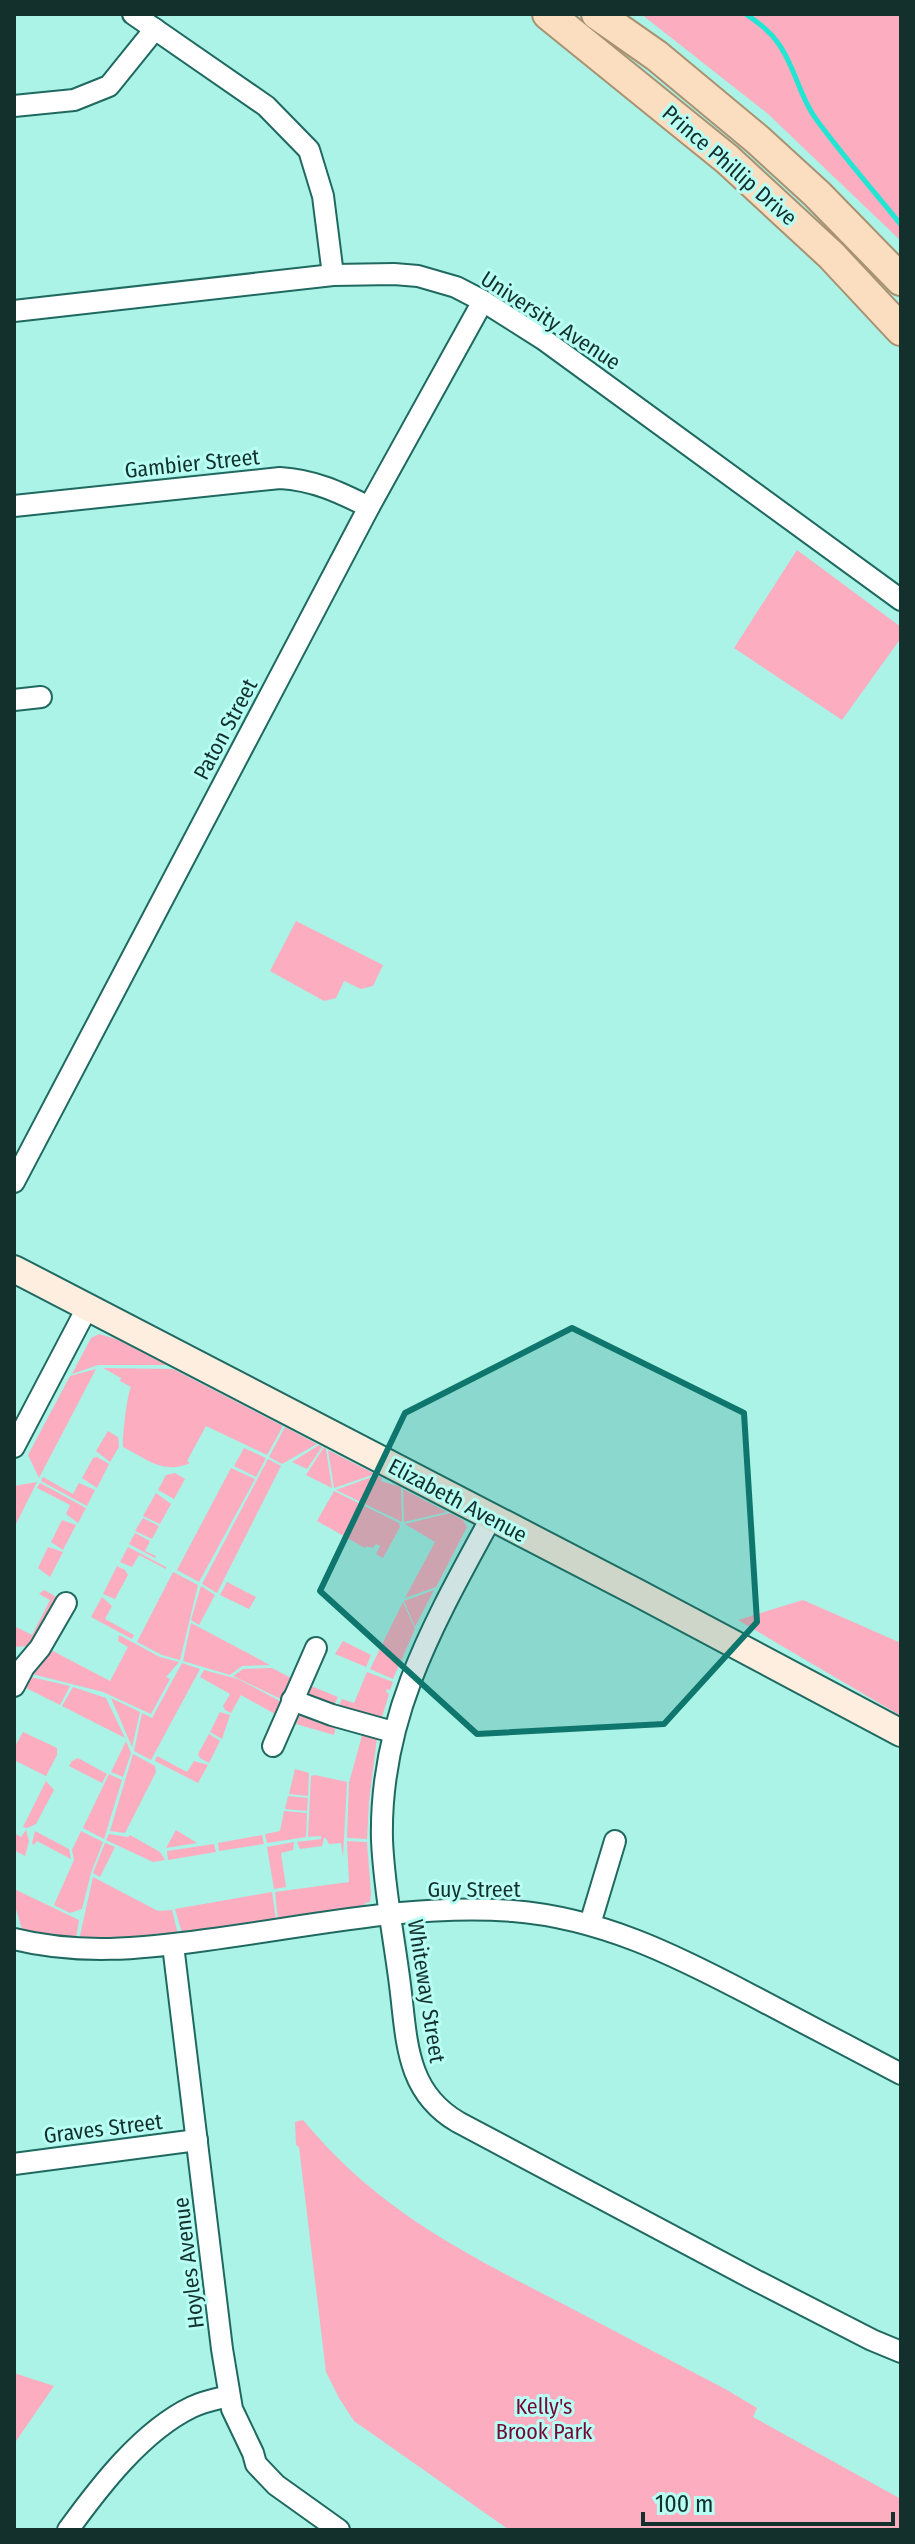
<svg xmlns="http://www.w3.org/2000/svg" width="915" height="2544" font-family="'Fira Sans Condensed',sans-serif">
  <rect width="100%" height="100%" fill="#abf2e7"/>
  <g fill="#fcaec0">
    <path d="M641,14h260v227l-134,-128z"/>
    <path d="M797,550l104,77v11l-59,82 -108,-72z"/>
    <path d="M296,921l87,44 -10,21 -12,3 -17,-8 -8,17 -12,3 -54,-30z"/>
    <path d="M99,1334l17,5 51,26h-69l-26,9 19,-36z"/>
    <path d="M103,1368l70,1 110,57 -16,29 -61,-29 -19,35 3,2c-27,12 -43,-4 -67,-16 -1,-8 4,-52 8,-60l-11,-6 1,-3z"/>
    <path d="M96,1369l-57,109 -11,-23 42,-79z"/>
    <path d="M285,1427l32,17 -35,20 -13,-7z"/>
    <path d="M108,1431l10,6 1,10 -9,15 -14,-11z"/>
    <path d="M319,1445l3,2 -15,22 -15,-7z"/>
    <path d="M324,1447l2,2 6,39 -26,-13z"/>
    <path d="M244,1448l22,10 -10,19 -22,-11z"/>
    <path d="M328,1450l47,24 -41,14z"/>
    <path d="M97,1457l12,7 -12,24 -15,-10 11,-20z"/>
    <path d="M268,1459l13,7 -64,127 -15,-9z"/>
    <path d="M231,1468l24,11 -56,103 -22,-12z"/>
    <path d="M175,1473l10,6 -11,20 -16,-9 8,-15z"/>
    <path d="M377,1475l5,3 -1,3 20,6 1,35 -66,-32z"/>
    <path d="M43,1477l30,17 6,-11 16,7 -8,16 -46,-25z"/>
    <path d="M37,1482l-23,46v-42z"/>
    <path d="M40,1483l46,25 -8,15 -12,-9 4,-9 -33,-17z"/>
    <path d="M403,1489l44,23 -43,10z"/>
    <path d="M334,1491l65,32 1,4 -17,31 -7,-4 4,-8 -4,-2 -3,4 -6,-2 -2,2 -48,-27z"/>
    <path d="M156,1493l15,11 -11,20 -17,-8z"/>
    <path d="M450,1513l13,7 4,7 -31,60 -31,11 30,-56 -30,-18z"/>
    <path d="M143,1518l16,8 -7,13 -17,-8z"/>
    <path d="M62,1520l14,5 -13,25 -12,-8z"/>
    <path d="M135,1533l15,8 -5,10 11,5 -1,2 -26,-14z"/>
    <path d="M48,1547l15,5 -13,25 -12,-9z"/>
    <path d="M128,1547l38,20v2l-27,-14 -7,12 -12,-5z"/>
    <path d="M117,1566l8,4 3,5 -13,24 -12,-5z"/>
    <path d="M173,1572l25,13 -18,75 -18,-5 -25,-13z"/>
    <path d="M227,1582l29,15 -7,12 -29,-14z"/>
    <path d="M201,1586l14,9 -16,30 -8,-5z"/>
    <path d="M44,1590l11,6v4l-25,46 -16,1v-21l18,9 18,-35 -11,-6z"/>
    <path d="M434,1590l-19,37 -11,-26z"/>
    <path d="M102,1597l10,9 -7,13 29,16 -2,4 -41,-22z"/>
    <path d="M803,1600l98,43v73l-163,-96z"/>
    <path d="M403,1602l12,27 -22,50 -23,-10z"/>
    <path d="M191,1623l79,42 -28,1 -12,9 -47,-14z"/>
    <path d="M119,1635l41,22 19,5 -13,15 4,2 -19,35 -48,-22 -71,-18 17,-25 61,32 18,-34 -10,-6z"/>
    <path d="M343,1641l28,14 -5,12 -31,-13z"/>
    <path d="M182,1663l18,6 -49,91 -17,-9 8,-38 10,5z"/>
    <path d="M272,1668l19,10 -8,22 -50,-24 10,-7z"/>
    <path d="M204,1670l34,9 42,22 -5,13 -34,-19 -10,18 -6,-3 -2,-4 7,-12 -30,-17z"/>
    <path d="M367,1672l26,10 -3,8 -3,-1 -1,3 3,2 -8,26 -44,-11 5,-10 12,4z"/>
    <path d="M31,1677l39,9 -10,19 -36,-18z"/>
    <path d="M311,1686l27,11 -5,10 -26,-12z"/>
    <path d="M73,1687l33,11 19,40 -63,-32z"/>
    <path d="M111,1698l29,14 -8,35z"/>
    <path d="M220,1712l10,3 -8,24 -12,-7z"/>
    <path d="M300,1714l36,11 -2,10 -38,-11z"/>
    <path d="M23,1732l34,16v7l-11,21 -32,-16v-12z"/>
    <path d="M363,1732l14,5 -8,65 -2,37 -20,-1 2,-55z"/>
    <path d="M209,1734l11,7 -11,22 -9,-5 -2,-4z"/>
    <path d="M126,1741l5,12 -8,24 -12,-5z"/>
    <path d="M133,1754l22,12 1,6 -31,61 -15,-2z"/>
    <path d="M157,1756l30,16 7,-11 14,4 -10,18 -43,-22z"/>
    <path d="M78,1758l29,16 -5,9 -33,-17 3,-5z"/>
    <path d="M295,1769l14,4 -1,23 -19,-2z"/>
    <path d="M109,1774l13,6 -18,59 -21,-11z"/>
    <path d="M315,1775l32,7 -4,75 -2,-14 -12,1 -3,-6h-2l-2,8 -22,3 -3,-7 24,-3v-3l-13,1 3,-61z"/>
    <path d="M46,1781l8,9 -18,34 -9,4 -4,-1z"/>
    <path d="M288,1796l20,2 -1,13 -22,-2z"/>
    <path d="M284,1811l23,2 -1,24 -39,6 -2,-9 15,-3z"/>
    <path d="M26,1830l3,11 -4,15 -11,-6v-17l7,4z"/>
    <path d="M176,1830l21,13 -31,5z"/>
    <path d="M35,1831l34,18 2,10 -34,-18 -3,4 -2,-2z"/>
    <path d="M81,1831l22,11 -12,31 -9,36 -12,4 -16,-8 20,-45 -2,-10z"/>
    <path d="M109,1834l19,3 2,-2 30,17 5,8 -12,2 -47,-22z"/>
    <path d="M262,1835l2,9 -45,7 -1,-8z"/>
    <path d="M347,1841l20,1 4,52 -1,8 -5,1v5l-87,12 -3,-28 74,-10z"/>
    <path d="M294,1842l-1,8 -12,3 5,34 -12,2 -7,-42z"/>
    <path d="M105,1843l10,4 -15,30 -7,-4z"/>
    <path d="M214,1844l2,8 -48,8 -1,-9z"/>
    <path d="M93,1877l65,34 14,-1 6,24 -71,6h-28z"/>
    <path d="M14,1889l65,31 -3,19 -53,-7 -9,-29z"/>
    <path d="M272,1892l4,28 -94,13 -7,-24z"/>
    <path d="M303,2120c74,90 161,133 262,185 54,28 108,57 162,85l30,18 -4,9 148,82v31h-392l-4,-3 -151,-106 -15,-23 -13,-26 -27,-225 -3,-2 -1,-23z"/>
    <path d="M14,2373l40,13 -40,58z"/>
  </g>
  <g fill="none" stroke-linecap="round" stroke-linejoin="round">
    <path stroke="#23e5d3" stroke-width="5" d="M746,14c12,9 24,17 32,29 17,23 21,53 38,76 27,37 57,71 85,106"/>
    <defs>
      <g id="minor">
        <path d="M133,14l133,92 43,44 14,46 10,79"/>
        <path d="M14,106l60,-6 35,-14 46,-57"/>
        <path d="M14,311l319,-36 61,-1 24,2 38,11 27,14 60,38 358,261"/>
        <path d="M14,506l266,-28c34,2 59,14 89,29"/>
        <path d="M14,700l27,-3"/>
        <path d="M14,1182l355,-675 114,-206"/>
        <path d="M14,1447l73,-139"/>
        <path d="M491,1518c-57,105 -112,199 -109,322 2,49 12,97 18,145 7,54 5,106 58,137l297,158 117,60 29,12"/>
        <path d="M14,1686l10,-19 16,-19 26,-45"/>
        <path d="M292,1700l40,15 61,17"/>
        <path d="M273,1746l43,-98"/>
        <path d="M590,1924l25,-83"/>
        <path d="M14,1939c65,16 127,10 192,1 101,-13 205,-37 307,-29 88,7 162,44 238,84 50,26 100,53 150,79"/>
        <path d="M173,1945l49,404 10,60 21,44 3,11 20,21 63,45"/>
        <path d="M14,2164l183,-24"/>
        <path d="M68,2530c32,-44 74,-99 124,-123 12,-6 24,-8 37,-11"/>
      </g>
      <path id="secondary" d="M14,1269l624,324 263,140"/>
      <g id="primary">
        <path d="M548,14l179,145 104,96 70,75"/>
        <path d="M597,14l60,42 101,84 59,54 84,86"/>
      </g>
    </defs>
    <use href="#minor" stroke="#1f6960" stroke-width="24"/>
    <use href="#secondary" stroke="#1f6960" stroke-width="30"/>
    <use href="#primary" stroke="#a89271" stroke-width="34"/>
    <use href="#minor" stroke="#fff" stroke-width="20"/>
    <use href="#secondary" stroke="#fdeee0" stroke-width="26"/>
    <use href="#primary" stroke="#fbddc0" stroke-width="30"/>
  </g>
  <path fill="#0f766e" fill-opacity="0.2" stroke="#0f766e" stroke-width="6" stroke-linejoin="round" d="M572,1328l172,85 13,209 -93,102 -187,10 -157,-143 85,-178z"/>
  <g text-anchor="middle" stroke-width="6" stroke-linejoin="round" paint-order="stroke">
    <g font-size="22" fill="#13302d" stroke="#b8fff4">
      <text transform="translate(730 165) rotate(41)" y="8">Prince Phillip Drive</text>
      <text transform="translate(551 320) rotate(33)" y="8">University Avenue</text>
      <text transform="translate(192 463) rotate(-6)" y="8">Gambier Street</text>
      <text transform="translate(225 729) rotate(-62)" y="8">Paton Street</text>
      <text transform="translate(458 1500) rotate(28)" y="8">Elizabeth Avenue</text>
      <text x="474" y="1897">Guy Street</text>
      <text transform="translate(427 1991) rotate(81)" y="8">Whiteway Street</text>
      <text transform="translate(103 2128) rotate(-7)" y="8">Graves Street</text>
      <text transform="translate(188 2263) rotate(-97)" y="8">Hoyles Avenue</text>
    </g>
    <g font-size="22" fill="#720935" stroke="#b8fff4">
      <text x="544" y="2414">Kelly's<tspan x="544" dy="25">Brook Park</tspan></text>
    </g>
  </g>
  <rect width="915" height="2544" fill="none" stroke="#13302d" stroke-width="32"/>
  <path d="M643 2512v12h250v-12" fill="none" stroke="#13302d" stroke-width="4"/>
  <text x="655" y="2512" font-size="24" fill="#13302d" stroke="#b8fff4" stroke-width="6" paint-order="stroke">100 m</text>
</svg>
